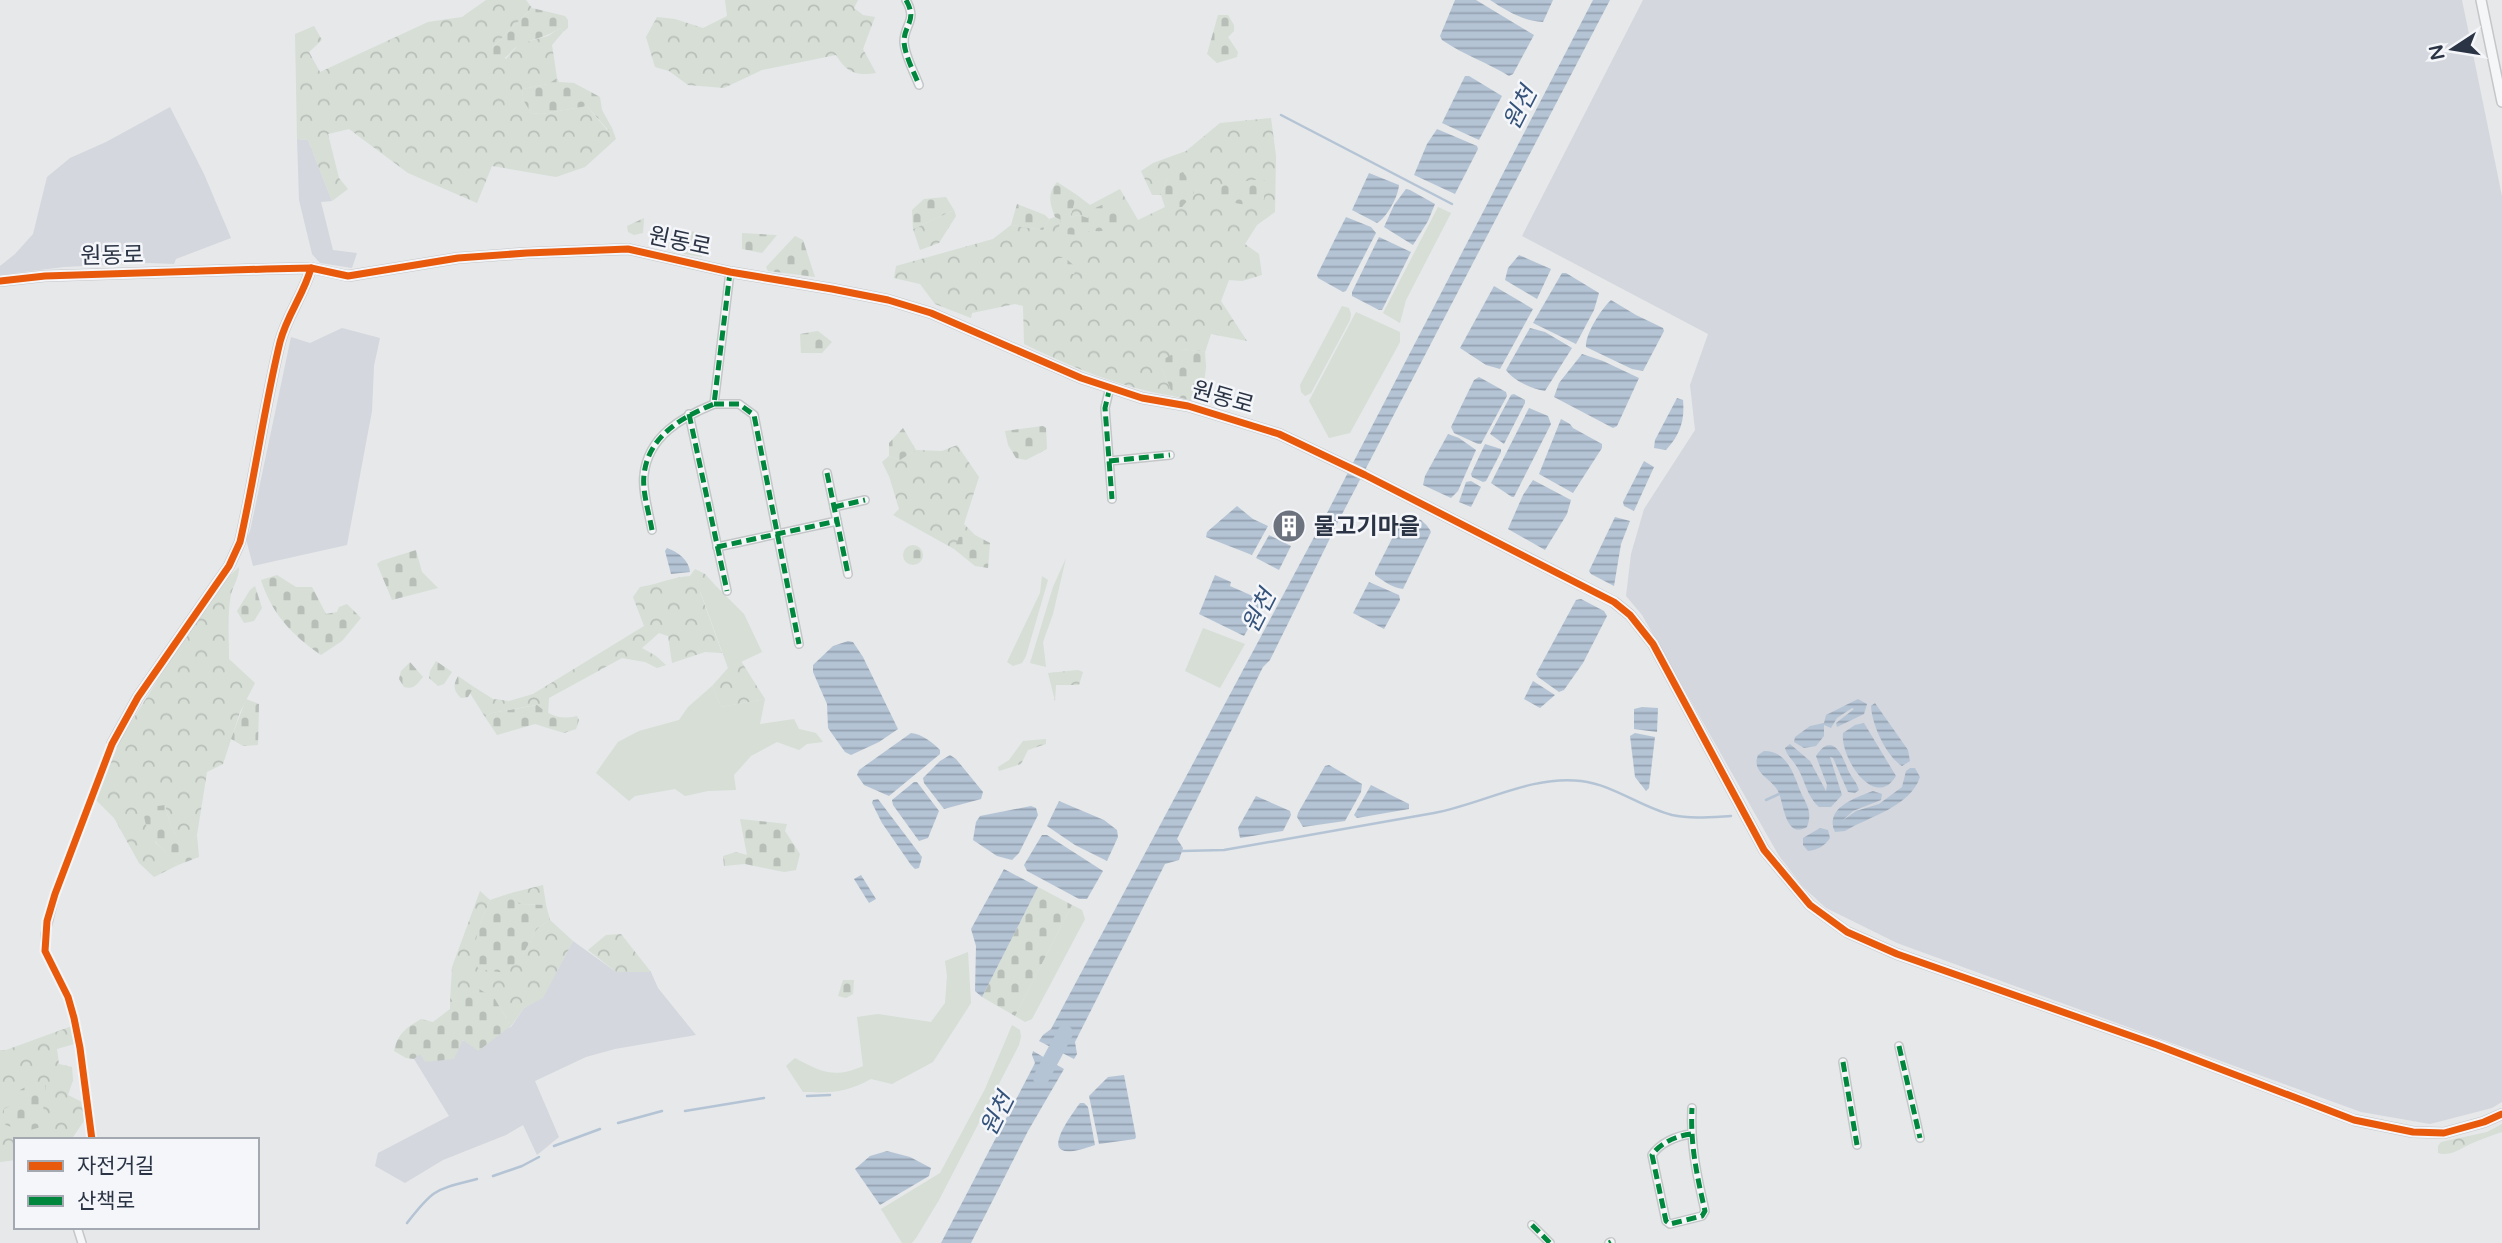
<svg xmlns="http://www.w3.org/2000/svg" width="2502" height="1243" font-family="'Varela Round','Noto Sans KR',sans-serif">
  <defs>
    <pattern id="forest-crowns" width="20" height="18" patternUnits="userSpaceOnUse" patternTransform="scale(1.75)"><rect width="20" height="18" fill="#d6ded6"/><path d="M2 6a3 3 0 1 1 6 0M12 15a3 3 0 1 1 6 0" fill="none" stroke="#b8bfb9"/></pattern>
    <pattern id="cemetery-stones" width="16" height="16" patternUnits="userSpaceOnUse" patternTransform="scale(1.75)"><rect width="16" height="16" fill="#d6ded6"/><path d="M2 7V4a2 2 0 0 1 4 0v3zM10 15v-3a2 2 0 0 1 4 0v3z" fill="#b8bfb9"/></pattern>
    <pattern id="water-rules" width="6" height="5" patternUnits="userSpaceOnUse" patternTransform="scale(1.75)"><rect width="6" height="5" fill="#b4c4d5"/><path d="M0 2.5h6" fill="none" stroke="#93a0af"/></pattern>
  </defs>
  <rect width="100%" height="100%" fill="#e6e8ea"/>
  <g fill="#d4d7dd">
    <path d="M1643,0h819l40,196v906l-10,6 -62,16 -69,-12 -464,-169 -71,-35 -23,-21 -24,-31 -137,-241 -16,-19 5,-42 13,-45 51,-79 -5,-45 18,-51 -186,-98z"/>
    <path d="M170,107l34,67 27,64 -55,21 -2,5 -25,-1 -85,4 -64,8v-9l15,-12 18,-20 14,-57 23,-19 36,-16z"/>
    <path d="M297,139l11,1 24,61 -11,1 12,48 24,3 -5,15 -32,-5 -8,-9 -13,-54z"/>
    <path d="M342,328l38,10 -6,28 -2,45 -25,134 -94,21 -7,-27 4,-8 41,-194 19,6z"/>
    <path d="M573,941l43,31h35l7,16 38,47 -81,14 -29,8 -51,24 24,56 -22,18 -14,-30 -17,10 -63,25 -38,23 -30,-17 3,-13 71,-37 -35,-57 6,-6 91,-26 13,-19 19,-11z"/>
  </g>
  <g fill="#d6ded6">
    <path d="M1438,207l13,6 -45,87 -6,23 -17,-10z"/>
    <path d="M1342,306l7,2 2,6 -1,6 -39,73 -6,3 -4,-4 -1,-7z"/>
    <path d="M1356,312l44,20v10l-50,91 -21,5 -20,-37z"/>
    <path d="M1066,558l-13,56 -10,28 3,25 -16,-4 23,-76z"/>
    <path d="M1042,576l6,4 -22,76 -4,7 -9,3 -6,-4 33,-69z"/>
    <path d="M716,586l28,28 18,38 -34,16 -28,-77z"/>
    <path d="M1203,628l42,16 -25,44 -35,-17z"/>
    <path d="M712,686l9,21 44,-8 -5,25 34,-5 5,10 17,4 7,9 -16,2 -8,6 -22,-8 -26,14 -17,19 2,15 -28,1 -23,5 -10,-7 -40,7 -6,5 -33,-28 22,-31 21,-11 40,-11 9,-13z"/>
    <path d="M1072,905l10,5 3,9 -53,100 -7,3 -10,-6z"/>
    <path d="M968,952l3,51 -38,59 -41,22 -21,-5c-26,14 -39,14 -68,13l-17,-26 9,-8c26,14 39,21 68,8l-6,-49 21,-3 53,8 14,-19 2,-27 -2,-15z"/>
    <path d="M1012,1025l8,5 1,7 -2,8 -80,155 -23,38 -4,5h-10l-21,-34 59,-36 45,-84z"/>
  </g>
  <g fill="url(#forest-crowns)">
    <path d="M486,0h40l6,8 -40,40 14,11 13,-15 29,-8 12,-8 3,4 -11,13 5,33 -9,6 -25,5 -1,9 9,15 11,1 45,-8 20,24 5,-2 4,11 -31,28 -29,10 -64,-11 -15,37 -69,-30 -59,-44 -21,5 11,44 9,11 -16,12 -24,-61 -11,-1 -2,-105 19,-8 8,14 -13,12 11,20 108,-50 34,-5z"/>
    <path d="M725,0h133l-4,8 9,7 12,2 -12,32 13,24c-20,3 -29,0 -40,-18l-74,15 -38,18 -36,-3 -19,-14 -14,-4 -9,-30 11,-20 18,2 28,9 24,-12z"/>
    <path d="M1271,118l5,38 -1,56 -18,13 -12,19 14,10 3,21 -20,6 -13,-1 -8,21 26,40 -36,-7 -6,18 -23,-3 -20,19 11,28c-54,-9 -99,-28 -149,-52l-1,-38 -8,-2 -43,9 -1,5 -36,-14 -15,-20 -26,-6 2,-12 97,-27 18,-14 32,5 6,-11 6,-2c24,11 42,24 64,3l-2,-11 -14,-4 -15,13 -9,-3 -9,2 7,-22 13,10 30,-16 18,31 27,-13h17l-15,-29 -6,17h-9l-11,-24 12,-8 33,-12 34,-28z"/>
    <path d="M954,210l2,6 -17,27 -19,7 -7,-21z"/>
    <path d="M957,445l22,32 -15,47 11,11 -16,3 -5,11 -61,-34 6,-6 -10,-33 -7,-14 7,-6 11,4 16,-10 26,1z"/>
    <path d="M239,567c0,11 -5,17 -8,27 -4,21 -2,44 -2,65l26,24 -15,29 -17,52 -16,8 -10,63 -9,9c-16,-5 -19,-25 -23,-39l-10,37 23,23 -24,12 -15,-14 -25,-45 -18,-18 24,-60 57,-91 49,-70z"/>
    <path d="M695,569l10,5 11,12 -16,6 22,61 -17,-1 -33,11 -4,-27 -9,-3 -17,15 14,8 10,9 -9,3 -12,-6 -23,-4 -73,40 -1,16 -12,-9 -44,8 -7,4 -15,-24 4,-6 19,12 16,2 24,-7 111,-68 -11,-29 7,-10c19,-3 32,-10 50,-11z"/>
    <path d="M741,661l24,38 -44,8 -9,-21 16,-18z"/>
    <path d="M1078,670l5,2 -4,13h-23l-1,16 -7,-28z"/>
    <path d="M1046,739v5l-18,6 -7,14 -22,7 -1,-4 11,-7 14,-19z"/>
    <path d="M543,885l3,20 -28,-1 -7,-11z"/>
    <path d="M480,891l10,9 -10,24 43,30 14,-25 13,-9 23,21 -30,57 -19,10 -13,18 -16,-27 -45,3 2,-35z"/>
    <path d="M621,934l30,38h-35l-28,-22 18,-15z"/>
    <path d="M72,1026l2,18 -17,5 2,15 13,3 1,13 -5,15 14,7 4,16 -15,22h-55v20l-16,2v-112h6z"/>
    <path d="M2502,1124v8c-9,3 -18,6 -27,10 -14,5 -22,15 -37,11v-7l3,-4 46,-10z"/>
  </g>
  <g fill="url(#cemetery-stones)">
    <path d="M532,8l33,8 3,4v8l-5,4 -3,-4c-13,9 -25,10 -38,16 -13,5 -9,13 -28,18l-4,-5 2,-9z"/>
    <path d="M1218,15h10l6,10v6l-6,6 10,15 -1,5 -20,6 -10,-9z"/>
    <path d="M557,78l2,4 15,1 26,14 2,13 10,18 -4,2 -21,-24 -45,8 -11,-1 -9,-15 1,-9 25,-5z"/>
    <path d="M1183,172l7,10 4,11 -12,14h-17l-4,-12 6,-17z"/>
    <path d="M1252,180h13l-1,19 -6,8 -40,-7 -2,-9 8,-6z"/>
    <path d="M1057,182l20,13 -7,22 9,-2 9,3 7,-10 7,-3 10,1 5,3 6,17 -6,7c-11,-4 -22,0 -34,-3l-5,5 -12,-1 -8,-4 3,-10 -6,-3c-5,-14 -8,-23 2,-35z"/>
    <path d="M946,197l8,13 -41,19 -1,-19 12,-11z"/>
    <path d="M1017,204l28,11 4,4 -6,11 -32,-5z"/>
    <path d="M644,218l-1,15 -9,2 -6,-3 -1,-6z"/>
    <path d="M675,229l27,4 4,7 -4,17 -30,-5z"/>
    <path d="M742,233l34,2h1l-15,18 -20,-4z"/>
    <path d="M795,236l8,4 12,37 -47,-6 -2,-4z"/>
    <path d="M1059,258h6l11,9 -2,7h-11l-7,-9z"/>
    <path d="M818,331l14,11 -10,11h-21l-1,-19z"/>
    <path d="M1182,349l23,3 1,15 -4,36 -29,-7 -11,-28 2,-9z"/>
    <path d="M1043,426l3,2 1,21 -21,11 -10,-2 -8,-13 -3,-14z"/>
    <path d="M903,428l13,22 -16,10 -11,-4v-13z"/>
    <path d="M975,535l15,8 -2,25 -13,-2 -21,-17 5,-12z"/>
    <circle cx="913" cy="555" r="10"/>
    <path d="M416,550l6,22 16,16 -46,12 -15,-36 4,-3z"/>
    <path d="M277,575l19,12h16l14,27 11,-2 2,-5 8,-3 14,14 -19,23 -21,14c-29,-20 -49,-41 -60,-75z"/>
    <path d="M255,586l7,22 -8,13 -10,2 -7,-12 13,-21z"/>
    <path d="M436,661l16,11 -8,12 -6,2 -9,-8 1,-7z"/>
    <path d="M410,662l13,15c-6,7 -9,13 -19,10l-5,-8 2,-8z"/>
    <path d="M458,676l16,11 -6,10 -7,1c-8,-8 -8,-13 -3,-22z"/>
    <path d="M246,699l13,5 -1,41 -15,1 -12,-7z"/>
    <path d="M537,705c14,11 22,15 40,11l2,4 -3,9 -12,4 -29,-9 -38,11 -12,-18 7,-4z"/>
    <path d="M165,805c4,14 7,34 23,38l9,-8 2,22 -21,8c-16,-16 -36,-32 -34,-57z"/>
    <path d="M740,819l47,5 -2,7 15,23 -4,16 -12,2 -39,-8 -21,2 -1,-10 13,-4 11,3z"/>
    <path d="M1038,887l34,18 -57,111 -33,-19z"/>
    <path d="M511,893l8,11 27,1 4,15 -13,9 -14,25 -17,19 -27,-4 -8,-10 9,-35 10,-24z"/>
    <path d="M843,980h11l-1,14 -7,4 -8,-2z"/>
    <path d="M476,987l19,12 16,27 -33,25 -15,-11 -9,19 -29,3 -5,-8 -6,5 -8,-1 -12,-7c4,-18 12,-23 27,-32l12,3 17,-13v-7l12,-1z"/>
    <path d="M31,1084l15,1 -5,42 -18,5 -19,-8v-15l12,-6 4,-13z"/>
  </g>
  <g fill="url(#water-rules)">
    <path d="M1455,0h21l58,35 -21,39 -4,2c-21,-13 -45,-21 -67,-36l-2,-4z"/>
    <path d="M1490,0h63l-10,22c-20,-1 -36,-11 -53,-22z"/>
    <path d="M1593,0h17l-271,520 -69,140 -7,7 -86,172 6,9 -4,12 -14,4 -90,178 2,12 -3,5 -35,-18 4,-6 8,-6 276,-516z"/>
    <path d="M1465,76h4l33,20 -23,44 -37,-17z"/>
    <path d="M1437,129l40,17 1,3 -23,45 -41,-19 13,-31z"/>
    <path d="M1369,173l30,12c-1,12 -12,32 -22,38l-25,-13z"/>
    <path d="M1406,189l4,1 25,14 -7,17 -15,24 -29,-18 10,-22z"/>
    <path d="M1346,217l25,10 5,6 -30,58 -3,1 -25,-14 -1,-3z"/>
    <path d="M1379,237l32,15 -29,58h-3l-27,-14v-4z"/>
    <path d="M1519,255l32,14 -14,30 -32,-19 3,-12z"/>
    <path d="M1562,273h4l33,20 -5,17 -18,34 -43,-21z"/>
    <path d="M1494,286l39,23 -33,60 -14,-4 -26,-17z"/>
    <path d="M1611,300l25,15 27,13 1,3 -21,40 -11,-2 -46,-22c-1,-13 16,-39 25,-47z"/>
    <path d="M1530,328l15,4 27,16 -27,43c-13,-2 -31,-10 -39,-21z"/>
    <path d="M1582,354l21,7 36,17 -22,48 -4,2 -59,-31 5,-14z"/>
    <path d="M1479,377l27,15 1,4 -26,48h-3l-24,-11 -3,-6 23,-47z"/>
    <path d="M1514,394l11,6v3l-21,41 -14,-10 21,-39z"/>
    <path d="M1677,398l6,2c2,20 -3,35 -17,50l-12,-2 1,-8z"/>
    <path d="M1529,408l19,8 3,8 -37,73h-2l-21,-14z"/>
    <path d="M1561,419l9,5 3,4 29,16v4l-29,45 -34,-19z"/>
    <path d="M1448,434l11,4 17,12 -18,41 -7,7 -28,-13 2,-9z"/>
    <path d="M1485,444l16,5v3l-15,29 -3,1 -11,-5 -1,-3z"/>
    <path d="M1644,461l10,6 -20,44 -10,-5 -1,-4z"/>
    <path d="M1533,480l38,20 -4,14 -22,36 -37,-21 15,-34z"/>
    <path d="M1471,481l10,6 -10,20 -12,-5 7,-20z"/>
    <path d="M1237,506l16,13 15,7 -16,29 -46,-18 1,-5z"/>
    <path d="M1404,515c10,-2 23,8 27,17l-28,57c-10,-1 -20,-8 -28,-14v-3z"/>
    <path d="M1615,517l15,4 -9,23 -7,42 -23,-12 -2,-3z"/>
    <path d="M1269,535l22,11 -12,24 -23,-12z"/>
    <path d="M667,548c11,4 22,12 23,24l-19,2 -6,-23z"/>
    <path d="M1215,575l16,7 -1,4 34,15 -20,35 -45,-22z"/>
    <path d="M1369,582l30,13 1,5 -16,29 -31,-16z"/>
    <path d="M1581,599l23,12 3,5 -24,47 -19,27 -5,2 -21,-15 -2,-3 40,-74z"/>
    <path d="M848,641l5,1 10,15 35,72 -19,13 -28,13 -6,-3 -17,-24 -1,-24 -14,-32v-7l20,-19z"/>
    <path d="M1533,681l22,14 -15,13 -16,-9z"/>
    <path d="M1858,699l9,5 -3,10 -27,13 -1,-4 18,-14 -2,-1 -15,10 -6,10 -7,-3v11l-8,10 -12,2 -10,-6 1,-5 15,-11 14,-3 2,-8z"/>
    <path d="M1875,703l33,47 2,11 -8,5c-16,-10 -30,-41 -31,-60z"/>
    <path d="M1642,707l16,1 -1,24 -23,-3v-20z"/>
    <path d="M1864,723l32,53c-21,35 -56,-18 -53,-43l12,-8z"/>
    <path d="M911,733c11,1 22,10 29,17v4l-51,42 -25,-11 -7,-10 2,-5z"/>
    <path d="M1635,733l20,4 -6,51 -3,3 -11,-14 -5,-41z"/>
    <path d="M1790,744l20,17 16,30 1,-6 -11,-29c16,-25 26,-2 32,14 3,7 9,12 11,20l-4,3 -7,-1 -15,-34 -3,-1 12,38 -11,12h-12c-12,-10 -14,-27 -22,-40 -4,-7 -10,-11 -12,-19z"/>
    <path d="M1764,751c25,0 30,26 38,44 6,11 10,19 5,32 -22,13 -23,-24 -29,-36 -7,-13 -27,-18 -20,-36z"/>
    <path d="M950,755l6,4 27,33 -2,7 -37,10 -20,-26 -1,-5 17,-17z"/>
    <path d="M1329,765l33,19 -1,8 -16,29 -42,6 -6,-10 1,-4 27,-47z"/>
    <path d="M1910,768h5l5,9c-10,30 -50,39 -75,54l-10,1c-11,-24 20,-34 38,-41l9,3 -1,6 -28,11 -11,10 14,-10 23,-7 23,-17 4,-16z"/>
    <path d="M914,782h3l22,29 -11,27 -9,3 -26,-36 -1,-5z"/>
    <path d="M1371,785l38,19v5l-52,9 -3,-3z"/>
    <path d="M1256,796l34,15 1,4 -8,16 -43,7 -2,-10z"/>
    <path d="M878,799l44,58 -3,11 -4,1 -4,-4 -29,-42 -10,-20 1,-3z"/>
    <path d="M1059,801l45,19 13,10 1,7 -11,24 -32,-16 -28,-19z"/>
    <path d="M1031,806l5,2 2,7 -19,38 -7,7 -15,-4 -24,-16 3,-18 4,-6z"/>
    <path d="M1820,828l8,2 2,8c-5,8 -13,12 -22,13l-5,-6v-7z"/>
    <path d="M1042,835h5l56,36 -16,28h-8l-52,-28 -3,-6z"/>
    <path d="M1004,869l34,18 -56,110 -7,-6 1,-45 -5,-17z"/>
    <path d="M861,875l15,24 -7,4 -15,-24z"/>
    <path d="M1033,1051l31,18 -36,62 -57,112h-30l94,-180 -3,-8z"/>
    <path d="M1124,1075l12,62 -1,2 -36,5 -10,-48 19,-19z"/>
    <path d="M1080,1103h4l4,4 7,38c-58,21 -35,-15 -15,-42z"/>
    <path d="M887,1151l23,6 21,11 -2,8 -49,29 -25,-36 15,-13z"/>
  </g>
  <g fill="none" stroke-linecap="round" stroke-linejoin="round">
    <g stroke="#b4c4d5" stroke-width="2.5">
      <path d="M1281,115l171,89"/>
      <path d="M1766,800l13,-6"/>
      <path d="M1182,851l42,-1 210,-37c49,-9 97,-38 147,-32 33,4 59,26 91,34 18,4 40,2 59,1"/>
      <path d="M807,1096l23,-1"/>
      <path d="M685,1111l79,-13"/>
      <path d="M618,1123l44,-12"/>
      <path d="M554,1146l46,-17"/>
      <path d="M493,1176l29,-10 17,-9"/>
      <path d="M407,1223c27,-35 28,-33 70,-44"/>
    </g>
    <path stroke="#b4c4d5" stroke-width="16" d="M1041,1078l24,-45"/>
    <defs>
      <g id="minor">
        <path d="M906,0c12,21 -2,24 -2,42 1,14 10,30 15,43"/>
        <path d="M1110,387l-5,21 7,91"/>
        <path d="M714,404h25l15,11 45,229"/>
        <path d="M689,414l38,177"/>
        <path d="M1109,461l61,-6"/>
        <path d="M827,473l21,101"/>
        <path d="M834,507l31,-7"/>
        <path d="M652,530c-3,-17 -10,-39 -8,-55 4,-39 38,-58 70,-71l16,-132"/>
        <path d="M717,547l120,-26"/>
        <path d="M1899,1046l21,92"/>
        <path d="M1843,1062l14,83"/>
        <path d="M1691,1134c-15,2 -31,9 -39,21l14,66 4,3 32,-8 3,-5c-8,-35 -15,-67 -13,-103"/>
        <path d="M92,1140l-12,-92 -6,-30 -6,-21 -23,-46v-16l10,-41 57,-150"/>
        <path d="M1532,1225l18,18"/>
        <path d="M77,1227l5,16"/>
        <path d="M1609,1243l2,-1"/>
      </g>
      <g id="tertiary">
        <path d="M2481,0l21,102"/>
        <path d="M0,281l45,-5 221,-7 45,-1 37,8 110,-18 69,-5 101,-4 102,23 102,17 56,11 43,13 150,65 61,20 46,8 91,28 86,41 249,127 16,13 23,29 111,206 46,55 37,27 50,22 260,91 197,75 59,12 31,1 40,-11 18,-8"/>
        <path d="M112,744l26,-47 91,-131 11,-24c15,-66 24,-134 40,-200 7,-27 24,-48 31,-74"/>
      </g>
    </defs>
    <use href="#minor" stroke="#c4c6c8" stroke-width="10"/>
    <use href="#tertiary" stroke="#c4c6c8" stroke-width="12"/>
    <use href="#minor" stroke="#f5f6f7" stroke-width="7"/>
    <use href="#tertiary" stroke="#f5f6f7" stroke-width="9"/>
    <g stroke="#00873e" stroke-width="5" stroke-dasharray="10 5" stroke-linecap="butt">
      <path d="M906,0c12,21 -2,24 -2,42 1,14 10,30 15,43"/>
      <path d="M1110,387l-5,21 7,91"/>
      <path d="M714,404h25l15,11 45,229"/>
      <path d="M689,414l38,177"/>
      <path d="M1109,461l61,-6"/>
      <path d="M827,473l21,101"/>
      <path d="M834,507l31,-7"/>
      <path d="M652,530c-3,-17 -10,-39 -8,-55 4,-39 38,-58 70,-71l16,-132"/>
      <path d="M717,547l120,-26"/>
      <path d="M1899,1046l21,92"/>
      <path d="M1843,1062l14,83"/>
      <path d="M1691,1134c-15,2 -31,9 -39,21l14,66 4,3 32,-8 3,-5c-8,-35 -15,-67 -13,-103"/>
      <path d="M1532,1225l18,18"/>
      <path d="M1609,1243l2,-1"/>
    </g>
    <defs>
      <g id="cycleway">
        <path d="M0,281l45,-5 221,-7 45,-1 37,8 110,-18 69,-5 101,-4 102,23 102,17 56,11 43,13 150,65 61,20 46,8 91,28 86,41 249,127 16,13 23,29 111,206 46,55 37,27 50,22 260,91 197,75 59,12 31,1 40,-11 18,-8"/>
        <path d="M92,1140l-12,-92 -6,-30 -6,-21 -23,-46 2,-30 8,-27 57,-150 26,-47 91,-131 11,-24c15,-66 24,-134 40,-200 7,-27 24,-48 31,-74"/>
      </g>
    </defs>
    <use href="#cycleway" stroke="#f4f6f9" stroke-width="11"/>
    <use href="#cycleway" stroke="#e8590c" stroke-width="7"/>
  </g>
  <defs>
    <symbol id="building-disc" viewBox="-11 -11 22 22"><circle r="9.5" fill="#6c737f" stroke="#f4f6f9"/><path d="M-4-6H4V6H1V3H-1V6H-4ZM-2.5-4.3h1.7v1.8h-1.7ZM.8-4.3h1.7v1.8H.8ZM-2.5-1h1.7V.8h-1.7ZM.8-1h1.7V.8H.8Z" fill="#fff"/></symbol>
  </defs>
  <g fill-rule="evenodd">
    <use href="#building-disc" x="1270" y="507" width="38" height="38"/>
  </g>
  <g text-anchor="middle" stroke-width="5" stroke-linejoin="round" paint-order="stroke">
    <g font-size="23" fill="#2b3445" stroke="#f4f6f9">
      <text transform="translate(680 241) rotate(12)" y="8">원동로</text>
      <text transform="translate(112 255) rotate(-1)" y="8">원동로</text>
      <text transform="translate(1223 397) rotate(16)" y="8">원동로</text>
    </g>
    <g font-size="23" font-weight="bold" fill="#2b3445" stroke="#f4f6f9" text-anchor="start">
      <text x="1314" y="534">물고기마을</text>
    </g>
    <g font-size="24" font-style="italic" fill="#34527a" stroke="#f4f6f9">
      <text transform="translate(1520 108) rotate(-63)" y="8">원천</text>
      <text transform="translate(1259 611) rotate(-63)" y="8">원천</text>
      <text transform="translate(997 1114) rotate(-63)" y="8">원천</text>
    </g>
  </g>
  <rect x="14" y="1138" width="245" height="91" fill="#f4f6f9" stroke="#a4a8b1" stroke-width="2"/>
  <rect x="28" y="1161" width="35" height="10" fill="#e8590c" stroke="#a4a8b1" stroke-width="2"/>
  <text x="77" y="1173" font-size="21" fill="#2b3445">자전거길</text>
  <rect x="28" y="1196" width="35" height="10" fill="#00873e" stroke="#a4a8b1" stroke-width="2"/>
  <text x="77" y="1208" font-size="21" fill="#2b3445">산책로</text>
  <g transform="translate(2453 49) rotate(258)" stroke="#f4f6f9" stroke-width="5" paint-order="stroke">
  <path d="M0-5L12 26L0 18L-12 26Z" fill="#2b3445"/>
  <text y="-10" font-size="19" font-weight="bold" text-anchor="middle" fill="#2b3445">N</text>
  </g>
</svg>
